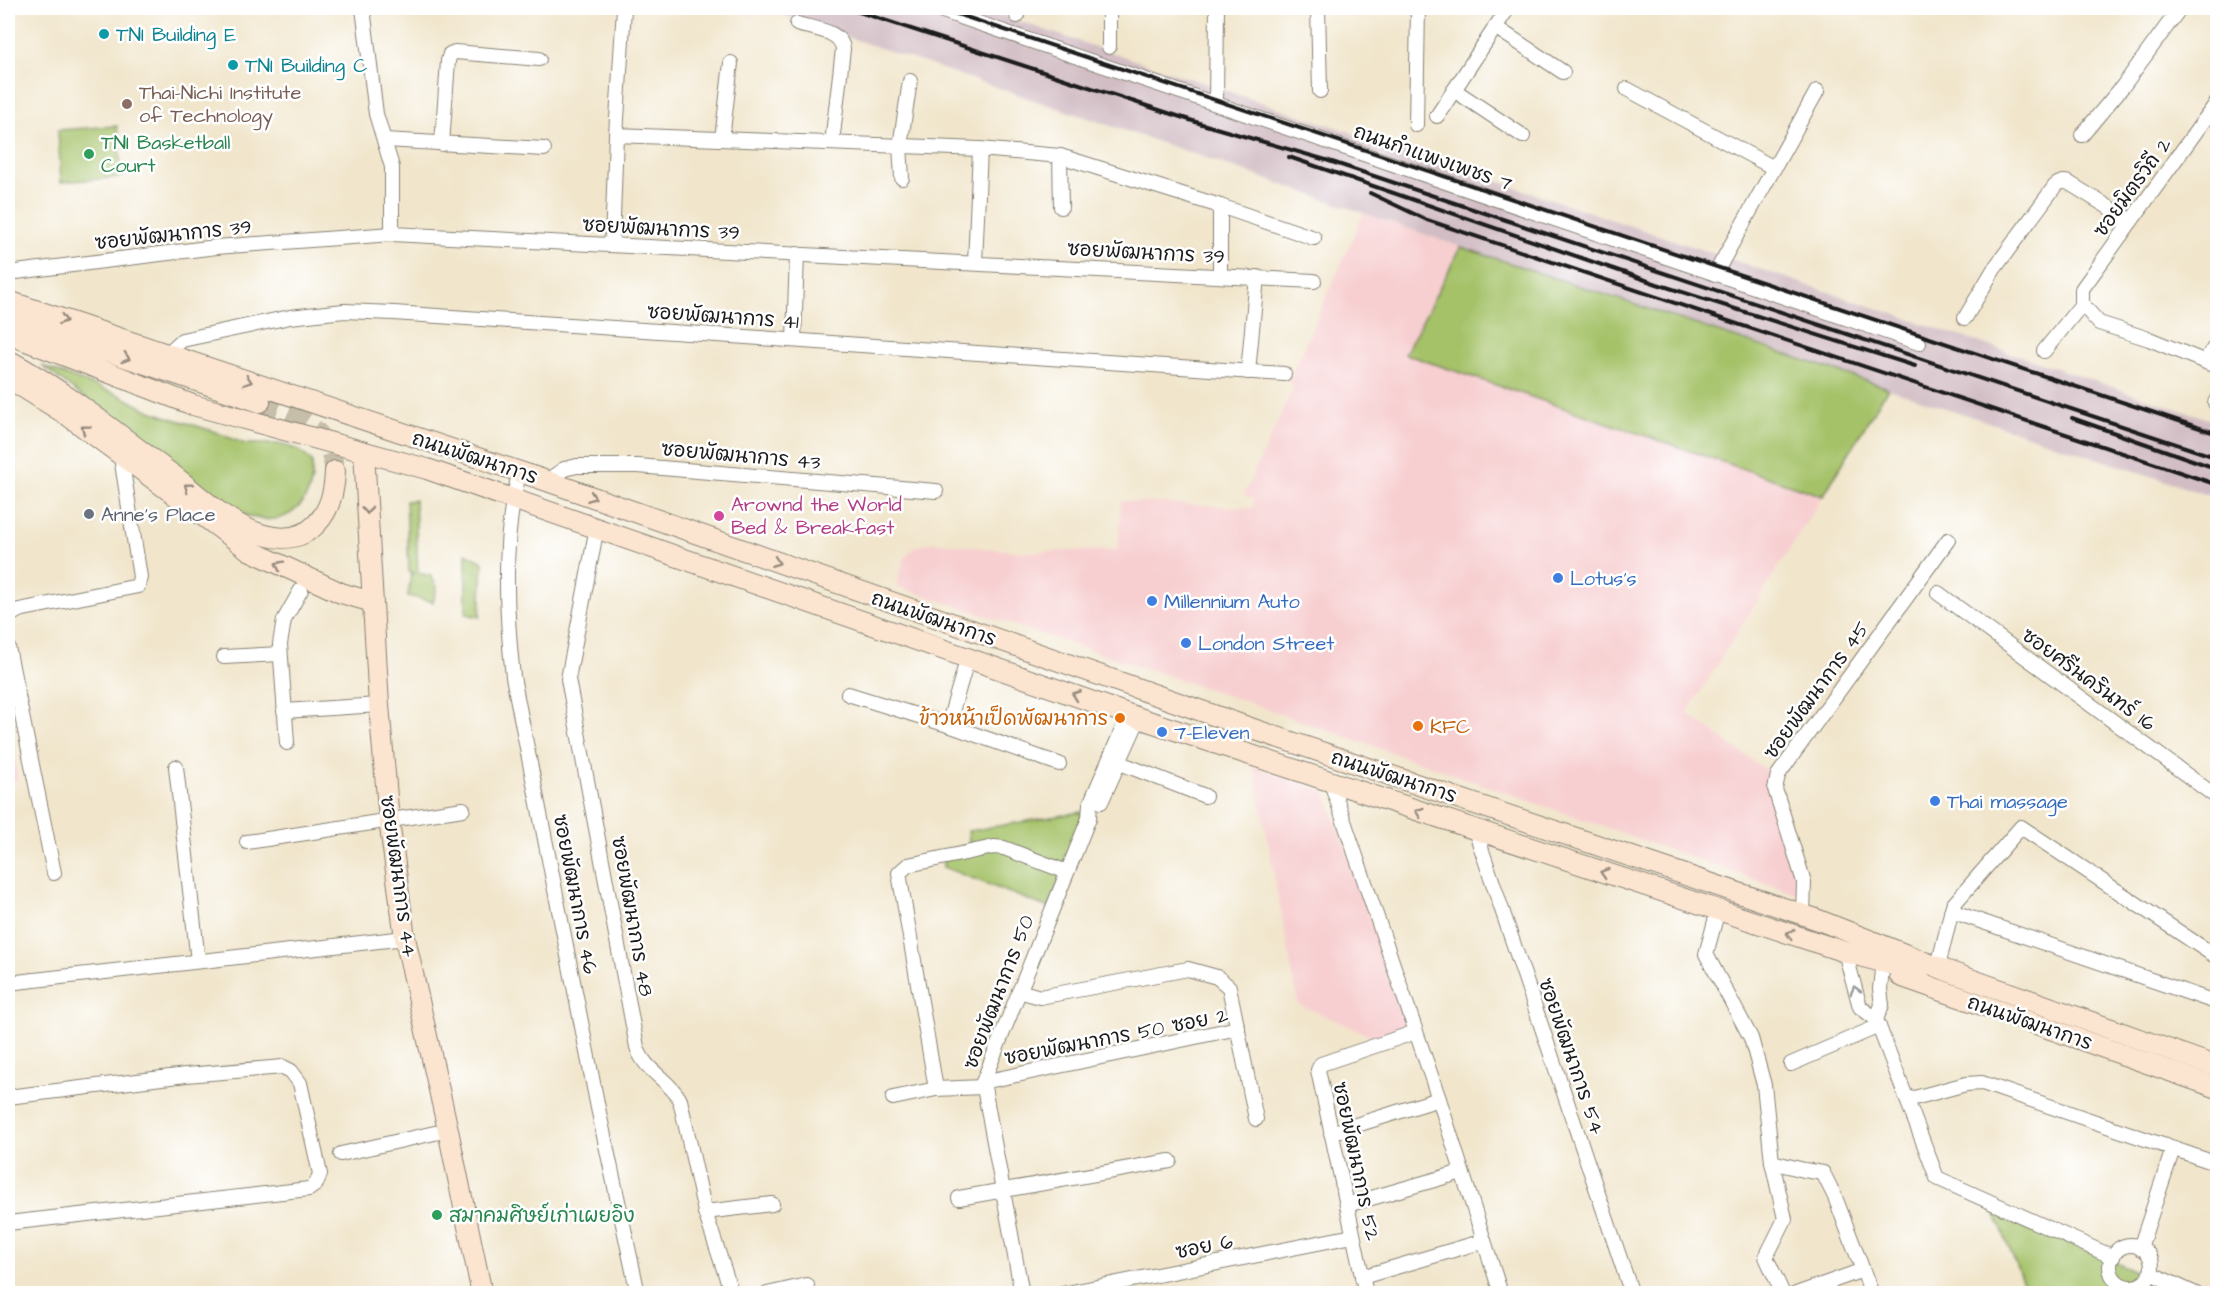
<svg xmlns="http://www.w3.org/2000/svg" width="2225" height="1301" font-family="'Architects Daughter','Playpen Sans Thai',sans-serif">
  <rect width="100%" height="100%" fill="#fff"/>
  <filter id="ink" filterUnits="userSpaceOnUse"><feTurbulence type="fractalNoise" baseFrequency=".0167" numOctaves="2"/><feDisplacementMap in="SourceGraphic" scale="12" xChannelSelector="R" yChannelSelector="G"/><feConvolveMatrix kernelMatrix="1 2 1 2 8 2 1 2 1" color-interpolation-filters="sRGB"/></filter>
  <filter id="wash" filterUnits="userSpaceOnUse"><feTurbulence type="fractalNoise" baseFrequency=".008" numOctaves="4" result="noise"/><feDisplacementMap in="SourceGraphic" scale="24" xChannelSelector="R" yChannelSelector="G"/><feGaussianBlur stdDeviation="1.35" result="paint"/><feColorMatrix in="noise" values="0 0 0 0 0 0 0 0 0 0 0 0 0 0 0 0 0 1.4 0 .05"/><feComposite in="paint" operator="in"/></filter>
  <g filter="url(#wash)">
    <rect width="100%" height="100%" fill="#f1e6cc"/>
    <g fill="#f7cfd0">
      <path d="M1364,213l97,34 -56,107 418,142 -136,217 84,61 28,121 -555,-194 -348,-115 8,-27 11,-12 18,-5 89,10 96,-2 3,-49 132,7 1,-9 -10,-4 49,-107 -1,-4 -4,-1z"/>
      <path d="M8,710l10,70 -10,1z"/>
      <path d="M1254,766l72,26 82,236 -31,11 -79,-35z"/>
    </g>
    <path fill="#d2bdc5" d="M761,8h218l1238,414v76l-756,-251 -261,-91z"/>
    <g fill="#a5c269" stroke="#606f42" stroke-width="1.5">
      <path d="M117,126l5,51 -61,5 -3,-52z"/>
      <path d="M1461,247l427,141 -65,108 -418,-142z"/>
      <path d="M42,366l77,29 31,16 24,8 39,12 32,13h35l19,6 13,12c4,37 -21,66 -60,55 -9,-2 -18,-8 -26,-12z"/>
      <path d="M415,500l3,73 13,3 6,11 -4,15 -25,-6 3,-22 4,-1 -6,-1 -3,-71z"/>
      <path d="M466,553l17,9 -3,55 -14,-3z"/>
      <path d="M1081,812l2,11 -34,85 -106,-41v-10l27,-6 -2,-20z"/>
      <path d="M1994,1210l191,83h-158z"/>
    </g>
  </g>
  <g filter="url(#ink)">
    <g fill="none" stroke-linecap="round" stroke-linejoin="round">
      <path stroke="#c6bea9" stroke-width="20" stroke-dasharray="20 10" stroke-linecap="butt" d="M260,402c38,13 69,26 75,69"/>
      <defs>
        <g id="street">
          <path d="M363,8l13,106 16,53v67"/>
          <path d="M934,8l985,335"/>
          <path d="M1017,8v8"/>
          <path d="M1109,8v39"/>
          <path d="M1318,8l2,83"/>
          <path d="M797,24c16,5 44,6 46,25l-11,94"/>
          <path d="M1495,27l68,45"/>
          <path d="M1627,89l147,79"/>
          <path d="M1454,90l69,46"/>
          <path d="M2218,101l-136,188v15l17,19 50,16 69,28"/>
          <path d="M1216,103l1,-95"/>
          <path d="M1437,116l71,-108"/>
          <path d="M1416,125l2,-117"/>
          <path d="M616,135l364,14 80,7 160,50 94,32"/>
          <path d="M2082,135l41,-49 57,-78"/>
          <path d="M722,139l9,-76"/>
          <path d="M385,140l159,9"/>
          <path d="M442,144l6,-83 2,-7 5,-2 84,7"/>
          <path d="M1060,156l1,51"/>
          <path d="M902,178l-2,-32 10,-65"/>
          <path d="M1220,206v69"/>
          <path d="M612,244l4,-109 8,-127"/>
          <path d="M975,263l5,-114"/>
          <path d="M8,273l208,-26 176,-13 922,47"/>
          <path d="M1715,274l102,-183"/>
          <path d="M1965,318l29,-49 61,-83c5,-4 8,-5 14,-3l62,38"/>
          <path d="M794,340l3,-86"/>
          <path d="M2044,351l38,-47"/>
          <path d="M167,354l15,-14 108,-23 54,-6 50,2 890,61"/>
          <path d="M2205,361l13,-19"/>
          <path d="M1248,372l9,-95"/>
          <path d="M2215,403l3,-6"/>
          <path d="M520,472c-18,59 -14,143 -7,205l85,431 40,186"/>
          <path d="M547,481l17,-12 13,-3h61l298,25"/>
          <path d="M597,527l-29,152 69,368c7,24 32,32 43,53l25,112 27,82"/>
          <path d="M1938,593l280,205"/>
          <path d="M8,616l11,-6 119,-24 2,-9 -19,-120"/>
          <path d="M8,647l46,226"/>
          <path d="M224,657l56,-3"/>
          <path d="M848,694l100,31 111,39"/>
          <path d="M284,711l95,-6"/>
          <path d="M948,725l20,-68"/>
          <path d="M287,743l-7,-99 4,-24 17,-30"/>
          <path d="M1120,763l85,33"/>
          <path d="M176,767l22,194"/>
          <path d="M1331,783l108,316 62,195"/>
          <path d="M1101,802l38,-84"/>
          <path d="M1475,830l157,464"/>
          <path d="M247,842l216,-33"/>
          <path d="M1718,910l-12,44 45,84 13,47 8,77 32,8 19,3 12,24 37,97"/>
          <path d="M1951,911l267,92"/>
          <path d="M1803,914l1,-32 -29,-93 3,-14 170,-235"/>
          <path d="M1845,952l15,55 16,12 61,159 176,79"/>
          <path d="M1940,958l13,-53 68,-78 197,131"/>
          <path d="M8,983l397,-45"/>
          <path d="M1019,991l21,6 148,-28 29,8 12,10 27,132"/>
          <path d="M1876,1019l6,-14 -2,-16 2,-19"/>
          <path d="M1791,1064l88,-38"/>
          <path d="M983,1082l255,-54"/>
          <path d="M936,1089l-37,-216 9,-8 86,-18 10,1 63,24"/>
          <path d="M8,1097l178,-22 97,-8 8,4 9,12 20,91 -4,10 -7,5 -301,34"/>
          <path d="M893,1098l43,-9 47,-2"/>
          <path d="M1907,1100l59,-16 16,-1 236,81"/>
          <path d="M1331,1133l108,-34"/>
          <path d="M341,1154l107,-24"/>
          <path d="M1772,1162l13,57 -19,38 17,37"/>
          <path d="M959,1198l211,-37"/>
          <path d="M1347,1205l115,-33"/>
          <path d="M705,1212l67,-8"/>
          <circle cx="2131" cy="1266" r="21"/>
          <path d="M2140,1248l33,-99"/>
          <path d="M2150,1273l46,21"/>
          <path d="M1362,1277l122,-36"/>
          <path d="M767,1294l40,-9"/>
          <path d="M1022,1294l-39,-212 106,-264 1,-14 39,-90"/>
          <path d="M1062,1294l291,-58"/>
          <path d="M1366,1294l-48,-224 3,-6 95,-32"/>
          <path d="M1796,1294l67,-24"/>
        </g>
        <g id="secondary">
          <path d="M8,301l539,180 706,248 563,190 129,51 273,97"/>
          <path d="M8,318l252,84"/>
          <path d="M8,334l185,71 234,64 712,249 706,234 74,20"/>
          <path d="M8,360c59,32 111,75 165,115 27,21 57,51 91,60 47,13 70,-22 71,-64"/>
          <path d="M8,378l59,37 182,135 92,43 31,9"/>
          <path d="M364,452l15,253 10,115 16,118 43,192 34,164"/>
          <path d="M1900,976l318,112"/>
        </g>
      </defs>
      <use href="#street" stroke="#868174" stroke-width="16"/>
      <use href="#secondary" stroke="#868174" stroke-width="22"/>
      <use href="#street" stroke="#fff" stroke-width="14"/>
      <use href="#secondary" stroke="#fce5d0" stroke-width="20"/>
      <g stroke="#1c1c1c" stroke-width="4">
        <path d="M847,8l355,116 124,36 892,298"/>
        <path d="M939,8l1279,426"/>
        <path d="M1289,157l368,127 258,82"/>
        <path d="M1370,193l57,27 791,265"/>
        <path d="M2072,418l146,51"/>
      </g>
    </g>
    <defs><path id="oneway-chevron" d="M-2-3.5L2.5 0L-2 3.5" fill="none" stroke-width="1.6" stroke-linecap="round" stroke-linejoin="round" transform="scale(1.5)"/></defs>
    <g stroke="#978b7f">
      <use href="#oneway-chevron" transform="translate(63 320) rotate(18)"/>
      <use href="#oneway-chevron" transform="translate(126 358) rotate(18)"/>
      <use href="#oneway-chevron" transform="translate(248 381) rotate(18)"/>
      <use href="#oneway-chevron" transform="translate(85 429) rotate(-143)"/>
      <use href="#oneway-chevron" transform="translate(188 487) rotate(-143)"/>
      <use href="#oneway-chevron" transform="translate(592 497) rotate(20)"/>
      <use href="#oneway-chevron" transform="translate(367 510) rotate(87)"/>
      <use href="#oneway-chevron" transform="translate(776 562) rotate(20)"/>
      <use href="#oneway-chevron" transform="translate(279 565) rotate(-153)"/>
      <use href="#oneway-chevron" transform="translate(1076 695) rotate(-160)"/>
      <use href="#oneway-chevron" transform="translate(1419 812) rotate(-162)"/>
      <use href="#oneway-chevron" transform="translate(1604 873) rotate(-162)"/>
      <use href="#oneway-chevron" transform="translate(1790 934) rotate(-162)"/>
    </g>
    <use stroke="#999" href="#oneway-chevron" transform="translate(1855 990) rotate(-105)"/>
  </g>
  <g fill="#0f9aa8" stroke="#fff" stroke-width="2">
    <circle cx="104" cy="34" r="6"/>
    <circle cx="233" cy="65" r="6"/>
  </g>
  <circle fill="#8d6e63" stroke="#fff" stroke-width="2" cx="127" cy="104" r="6"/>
  <g fill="#2e9e5b" stroke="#fff" stroke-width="2">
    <circle cx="89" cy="154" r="6"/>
    <circle cx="437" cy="1215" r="6"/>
  </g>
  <circle fill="#6b7280" stroke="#fff" stroke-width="2" cx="89" cy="514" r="6"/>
  <circle fill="#d1479c" stroke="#fff" stroke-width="2" cx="719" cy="516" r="6"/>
  <g fill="#3f7fe0" stroke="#fff" stroke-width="2">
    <circle cx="1558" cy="578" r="6"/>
    <circle cx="1152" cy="601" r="6"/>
    <circle cx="1186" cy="643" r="6"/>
    <circle cx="1162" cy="732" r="6"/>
    <circle cx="1935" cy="801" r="6"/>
  </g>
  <g fill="#e8710a" stroke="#fff" stroke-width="2">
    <circle cx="1120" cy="718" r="6"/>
    <circle cx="1418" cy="726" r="6"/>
  </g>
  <g text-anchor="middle" stroke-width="5" stroke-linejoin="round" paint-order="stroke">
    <g font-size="20" fill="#0d838f" stroke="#fff" text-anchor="start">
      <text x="116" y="41">TNI Building E</text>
      <text x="245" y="72">TNI Building C</text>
    </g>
    <g font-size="20" fill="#785e54" stroke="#fff" text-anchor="start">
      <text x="139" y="99">Thai-Nichi Institute<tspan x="139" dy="23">of Technology</tspan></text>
    </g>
    <g font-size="20" fill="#27864d" stroke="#fff" text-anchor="start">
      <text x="101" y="149">TNI Basketball<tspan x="101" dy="23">Court</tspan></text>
      <text x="449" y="1222">สมาคมศิษย์เก่าเผยอิง</text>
    </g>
    <g font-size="20" fill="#1c1c1c" stroke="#fff">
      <text transform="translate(1433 157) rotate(19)" y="7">ถนนกำแพงเพชร 7</text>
      <text transform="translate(2132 187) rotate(-54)" y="7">ซอยมิตรวิถี 2</text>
      <text transform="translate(661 228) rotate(3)" y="7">ซอยพัฒนาการ 39</text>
      <text transform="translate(173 234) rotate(-6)" y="7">ซอยพัฒนาการ 39</text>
      <text transform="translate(1146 252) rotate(3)" y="7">ซอยพัฒนาการ 39</text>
      <text transform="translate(723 316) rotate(4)" y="7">ซอยพัฒนาการ 41</text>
      <text transform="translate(741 455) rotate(5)" y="7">ซอยพัฒนาการ 43</text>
      <text transform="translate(475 457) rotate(18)" y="7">ถนนพัฒนาการ</text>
      <text transform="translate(934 618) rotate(19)" y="7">ถนนพัฒนาการ</text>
      <text transform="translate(2089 679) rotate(36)" y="7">ซอยศรีนครินทร์ 16</text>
      <text transform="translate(1816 690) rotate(-54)" y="7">ซอยพัฒนาการ 45</text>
      <text transform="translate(1394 776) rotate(18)" y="7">ถนนพัฒนาการ</text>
      <text transform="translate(399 876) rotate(82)" y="7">ซอยพัฒนาการ 44</text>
      <text transform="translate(576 894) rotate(79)" y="7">ซอยพัฒนาการ 46</text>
      <text transform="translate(633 916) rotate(80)" y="7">ซอยพัฒนาการ 48</text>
      <text transform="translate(998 992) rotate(-69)" y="7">ซอยพัฒนาการ 50</text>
      <text transform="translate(2030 1022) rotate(19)" y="7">ถนนพัฒนาการ</text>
      <text transform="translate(1116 1036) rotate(-11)" y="7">ซอยพัฒนาการ 50 ซอย 2</text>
      <text transform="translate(1572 1056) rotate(71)" y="7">ซอยพัฒนาการ 54</text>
      <text transform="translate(1357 1161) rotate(78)" y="7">ซอยพัฒนาการ 52</text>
      <text transform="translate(1204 1246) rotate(-11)" y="7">ซอย 6</text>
    </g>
    <g font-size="20" fill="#b23c85" stroke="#fff" text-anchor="start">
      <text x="731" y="511">Arownd the World<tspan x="731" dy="23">Bed &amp; Breakfast</tspan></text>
    </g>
    <g font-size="20" fill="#5b616d" stroke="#fff" text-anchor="start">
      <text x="101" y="521">Anne's Place</text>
    </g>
    <g font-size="20" fill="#366cbe" stroke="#fff" text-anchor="start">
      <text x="1570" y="585">Lotus's</text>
      <text x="1164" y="608">Millennium Auto</text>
      <text x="1198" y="650">London Street</text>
      <text x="1174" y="739">7-Eleven</text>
      <text x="1947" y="808">Thai massage</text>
    </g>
    <g font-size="20" fill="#c56008" stroke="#fff" text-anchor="end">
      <text x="1108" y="725">ข้าวหน้าเป็ดพัฒนาการ</text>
      <text x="1430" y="733" text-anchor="start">KFC</text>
    </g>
  </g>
  <rect width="2225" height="1301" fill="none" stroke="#fff" stroke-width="30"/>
</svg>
